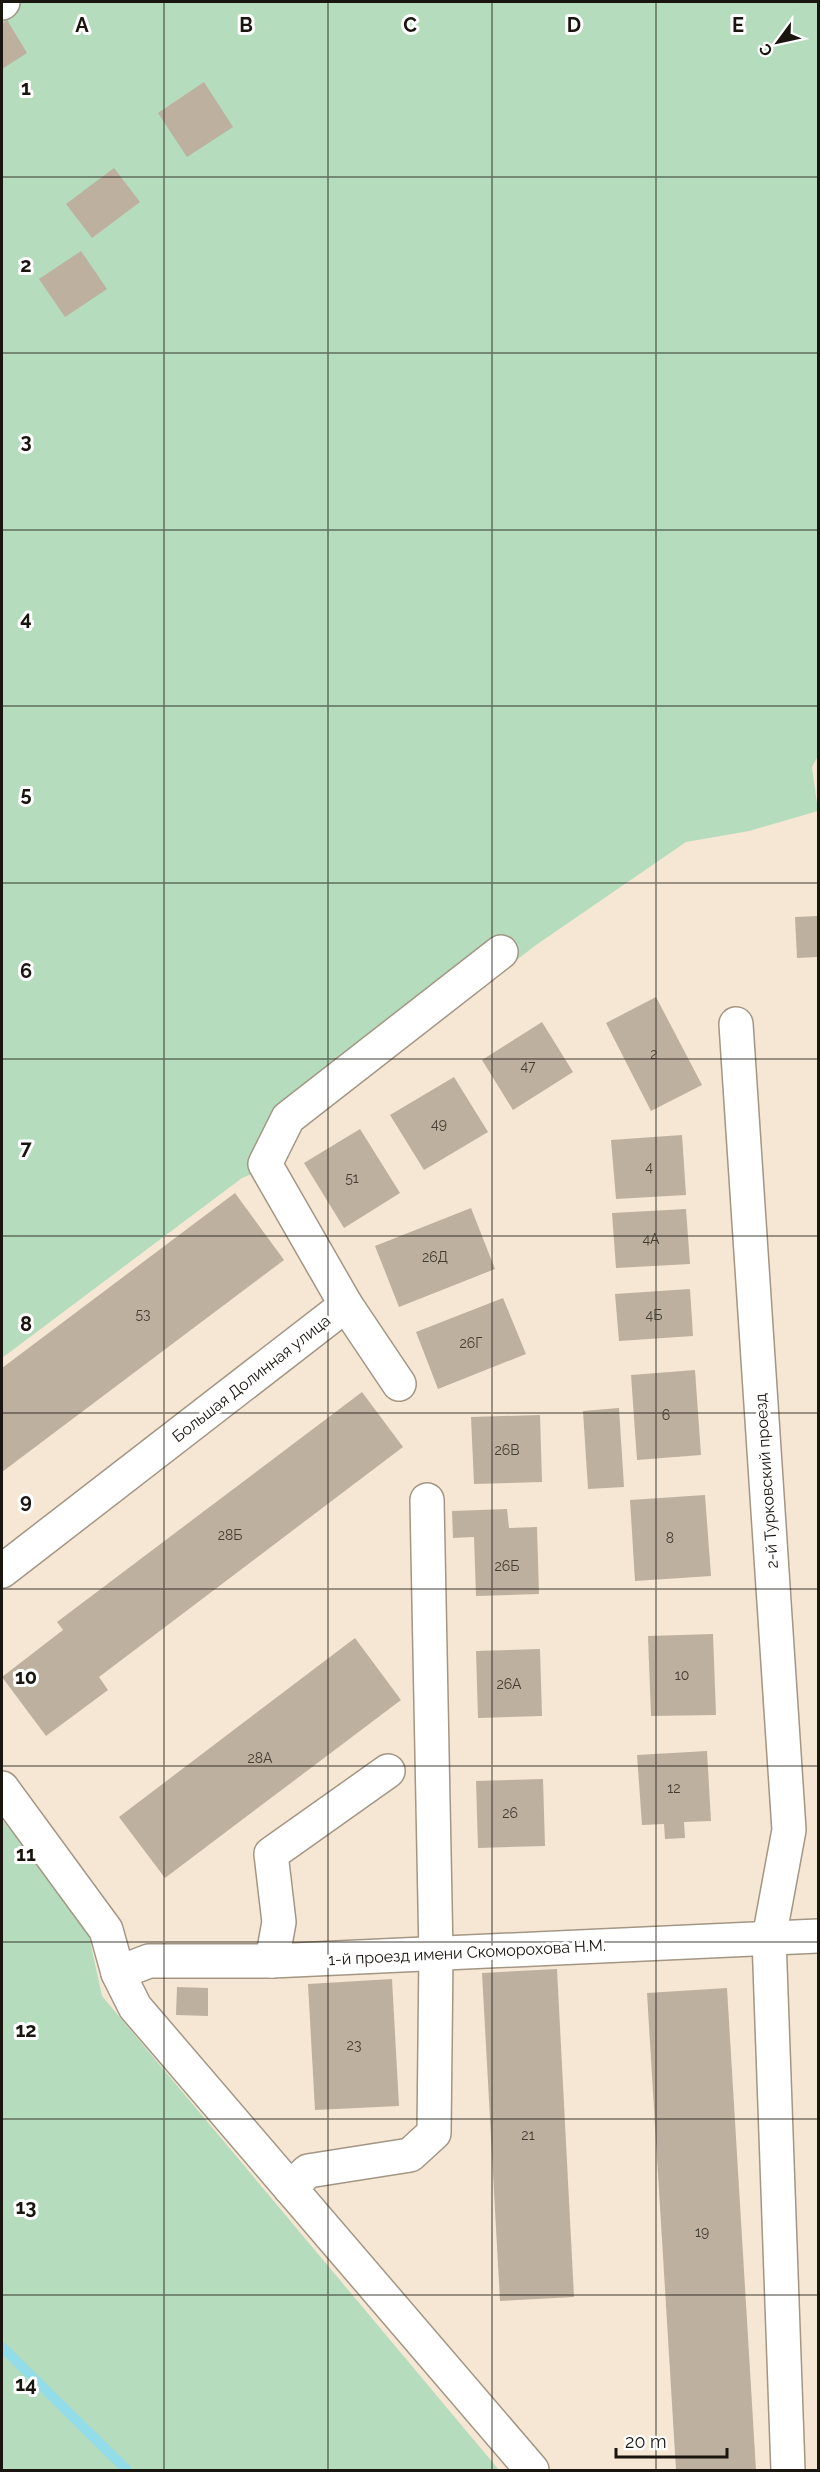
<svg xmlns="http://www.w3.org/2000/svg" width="820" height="2472" font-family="Raleway,sans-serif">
  <rect width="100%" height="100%" fill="#f6e7d4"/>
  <g fill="#b4dcbd">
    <path d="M2,2h816v754l-6,11 6,44 -69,20 -63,11 -150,103 -232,180 -20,36 -42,17 -240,180z"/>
    <path d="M2,1819l85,108 15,69 397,474h-497z"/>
  </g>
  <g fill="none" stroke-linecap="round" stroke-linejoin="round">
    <path stroke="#93dce9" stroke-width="10" d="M2,2347l125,123"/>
  </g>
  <g fill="#beb09e">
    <path d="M7,20l20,33 -25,16v-45z"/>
    <path d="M204,82l29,45 -46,30 -29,-44z"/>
    <path d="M114,168l26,34 -48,36 -26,-34z"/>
    <path d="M81,251l26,38 -42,28 -26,-38z"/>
    <path d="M818,916v41l-21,1 -2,-41z"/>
    <path d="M656,997l46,88 -51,26 -45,-88z"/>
    <path d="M542,1022l31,50 -60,38 -31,-50z"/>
    <path d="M454,1077l34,55 -64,38 -34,-55z"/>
    <path d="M360,1129l40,64 -56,35 -40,-65z"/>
    <path d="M682,1135l4,60 -70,4 -5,-59z"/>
    <path d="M235,1193l49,67 -282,212v-104z"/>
    <path d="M471,1208l24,61 -96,38 -24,-61z"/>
    <path d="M686,1209l4,55 -74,4 -4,-55z"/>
    <path d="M690,1289l3,47 -74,5 -4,-47z"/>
    <path d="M503,1298l23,56 -88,35 -22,-57z"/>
    <path d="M695,1370l6,85 -64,5 -6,-85z"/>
    <path d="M362,1392l41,55 -304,230 9,13 -62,46 -44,-59 61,-47 -6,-8z"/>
    <path d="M619,1408l5,79 -36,2 -5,-78z"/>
    <path d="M540,1415l2,67 -68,2 -3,-67z"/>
    <path d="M705,1495l6,81 -76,5 -5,-81z"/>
    <path d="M507,1509l2,19 28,-1 2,67 -63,2 -2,-59 -21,1 -1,-27z"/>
    <path d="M713,1634l3,81 -65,1 -3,-80z"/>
    <path d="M355,1638l46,62 -236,178 -46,-61z"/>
    <path d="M540,1649l2,67 -64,2 -2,-67z"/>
    <path d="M707,1751l4,70 -27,1 1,16 -20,1 -1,-15 -22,1 -5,-70z"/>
    <path d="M543,1779l2,67 -67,2 -2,-67z"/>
    <path d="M557,1969l17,328 -74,4 -18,-328z"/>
    <path d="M392,1979l7,127 -84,4 -7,-126z"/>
    <path d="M177,1987l31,1v28l-32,-1z"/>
    <path d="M727,1988l29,482h-80l-29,-477z"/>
  </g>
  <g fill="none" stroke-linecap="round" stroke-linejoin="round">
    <defs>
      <g id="minor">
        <path d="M2,3l1,-1"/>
        <path d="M736,1024l53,806 -20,108 19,532"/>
        <path d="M399,1384l-53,-79 -81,-141 23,-46 213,-166"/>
        <path d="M2,1571l344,-266"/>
        <path d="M2,1788l104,142 12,43 17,34 397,463"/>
        <path d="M272,1961l7,-39 -8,-68 117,-83"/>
        <path d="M118,1973l31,-12h123l546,-25"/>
        <path d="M290,2188l18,-17 102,-16 24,-22 2,-179 -9,-454"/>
      </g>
    </defs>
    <use href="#minor" stroke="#a39684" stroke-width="36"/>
    <use href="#minor" stroke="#fff" stroke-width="33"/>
  </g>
  <path fill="none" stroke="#1a150e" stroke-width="1.5" stroke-opacity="0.55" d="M164,2v2468M328,2v2468M492,2v2468M656,2v2468M2,177h816M2,353h816M2,530h816M2,706h816M2,883h816M2,1059h816M2,1236h816M2,1413h816M2,1589h816M2,1766h816M2,1942h816M2,2119h816M2,2295h816"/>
  <g text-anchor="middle" stroke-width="6" stroke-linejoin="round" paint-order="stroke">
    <g font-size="14" fill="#433c32">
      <text x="654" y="1059">2</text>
      <text x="528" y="1071">47</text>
      <text x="439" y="1129">49</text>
      <text x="649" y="1172">4</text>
      <text x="352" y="1183">51</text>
      <text x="651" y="1244">4А</text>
      <text x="435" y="1262">26Д</text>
      <text x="143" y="1319">53</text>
      <text x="654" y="1320">4Б</text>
      <text x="471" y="1348">26Г</text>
      <text x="666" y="1420">6</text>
      <text x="507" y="1455">26В</text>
      <text x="230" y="1540">28Б</text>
      <text x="670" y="1543">8</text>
      <text x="507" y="1571">26Б</text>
      <text x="682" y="1680">10</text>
      <text x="509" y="1689">26А</text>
      <text x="260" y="1763">28А</text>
      <text x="674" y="1793">12</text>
      <text x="510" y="1818">26</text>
      <text x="354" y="2050">23</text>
      <text x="528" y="2140">21</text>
      <text x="702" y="2237">19</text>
    </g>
    <g font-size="16" fill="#1a150e" stroke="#fff">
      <text transform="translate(251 1378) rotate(-38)" y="6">Большая Долинная улица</text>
      <text transform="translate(766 1481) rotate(-94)" y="6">2-й Турковский проезд</text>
      <text transform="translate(467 1952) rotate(-3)" y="6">1-й проезд имени Скоморохова Н.М.</text>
    </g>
  </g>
  <g font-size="20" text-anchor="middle" font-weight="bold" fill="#1a150e" stroke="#fff" stroke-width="6" stroke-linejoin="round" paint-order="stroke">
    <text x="82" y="32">A</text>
    <text x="246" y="32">B</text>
    <text x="410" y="32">C</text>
    <text x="574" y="32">D</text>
    <text x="738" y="32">E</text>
    <text x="26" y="95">1</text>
    <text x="26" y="272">2</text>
    <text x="26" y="448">3</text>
    <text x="26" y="625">4</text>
    <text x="26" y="801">5</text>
    <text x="26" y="978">6</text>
    <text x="26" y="1155">7</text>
    <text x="26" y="1331">8</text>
    <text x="26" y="1508">9</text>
    <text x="26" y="1684">10</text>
    <text x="26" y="1861">11</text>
    <text x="26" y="2037">12</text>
    <text x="26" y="2214">13</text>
    <text x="26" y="2391">14</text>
  </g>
  <rect width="820" height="2472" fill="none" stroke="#1a150e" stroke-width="6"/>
  <g transform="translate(778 42) rotate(237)" stroke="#ffffff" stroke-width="4.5" paint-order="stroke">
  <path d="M0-4.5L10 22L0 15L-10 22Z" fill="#1a150e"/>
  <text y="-9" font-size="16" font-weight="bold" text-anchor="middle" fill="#1a150e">С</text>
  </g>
  <path d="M616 2448v9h111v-9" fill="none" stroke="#1a150e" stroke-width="3"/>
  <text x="625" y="2448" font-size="18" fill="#1a150e" stroke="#ffffff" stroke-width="4.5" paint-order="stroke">20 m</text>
</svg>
